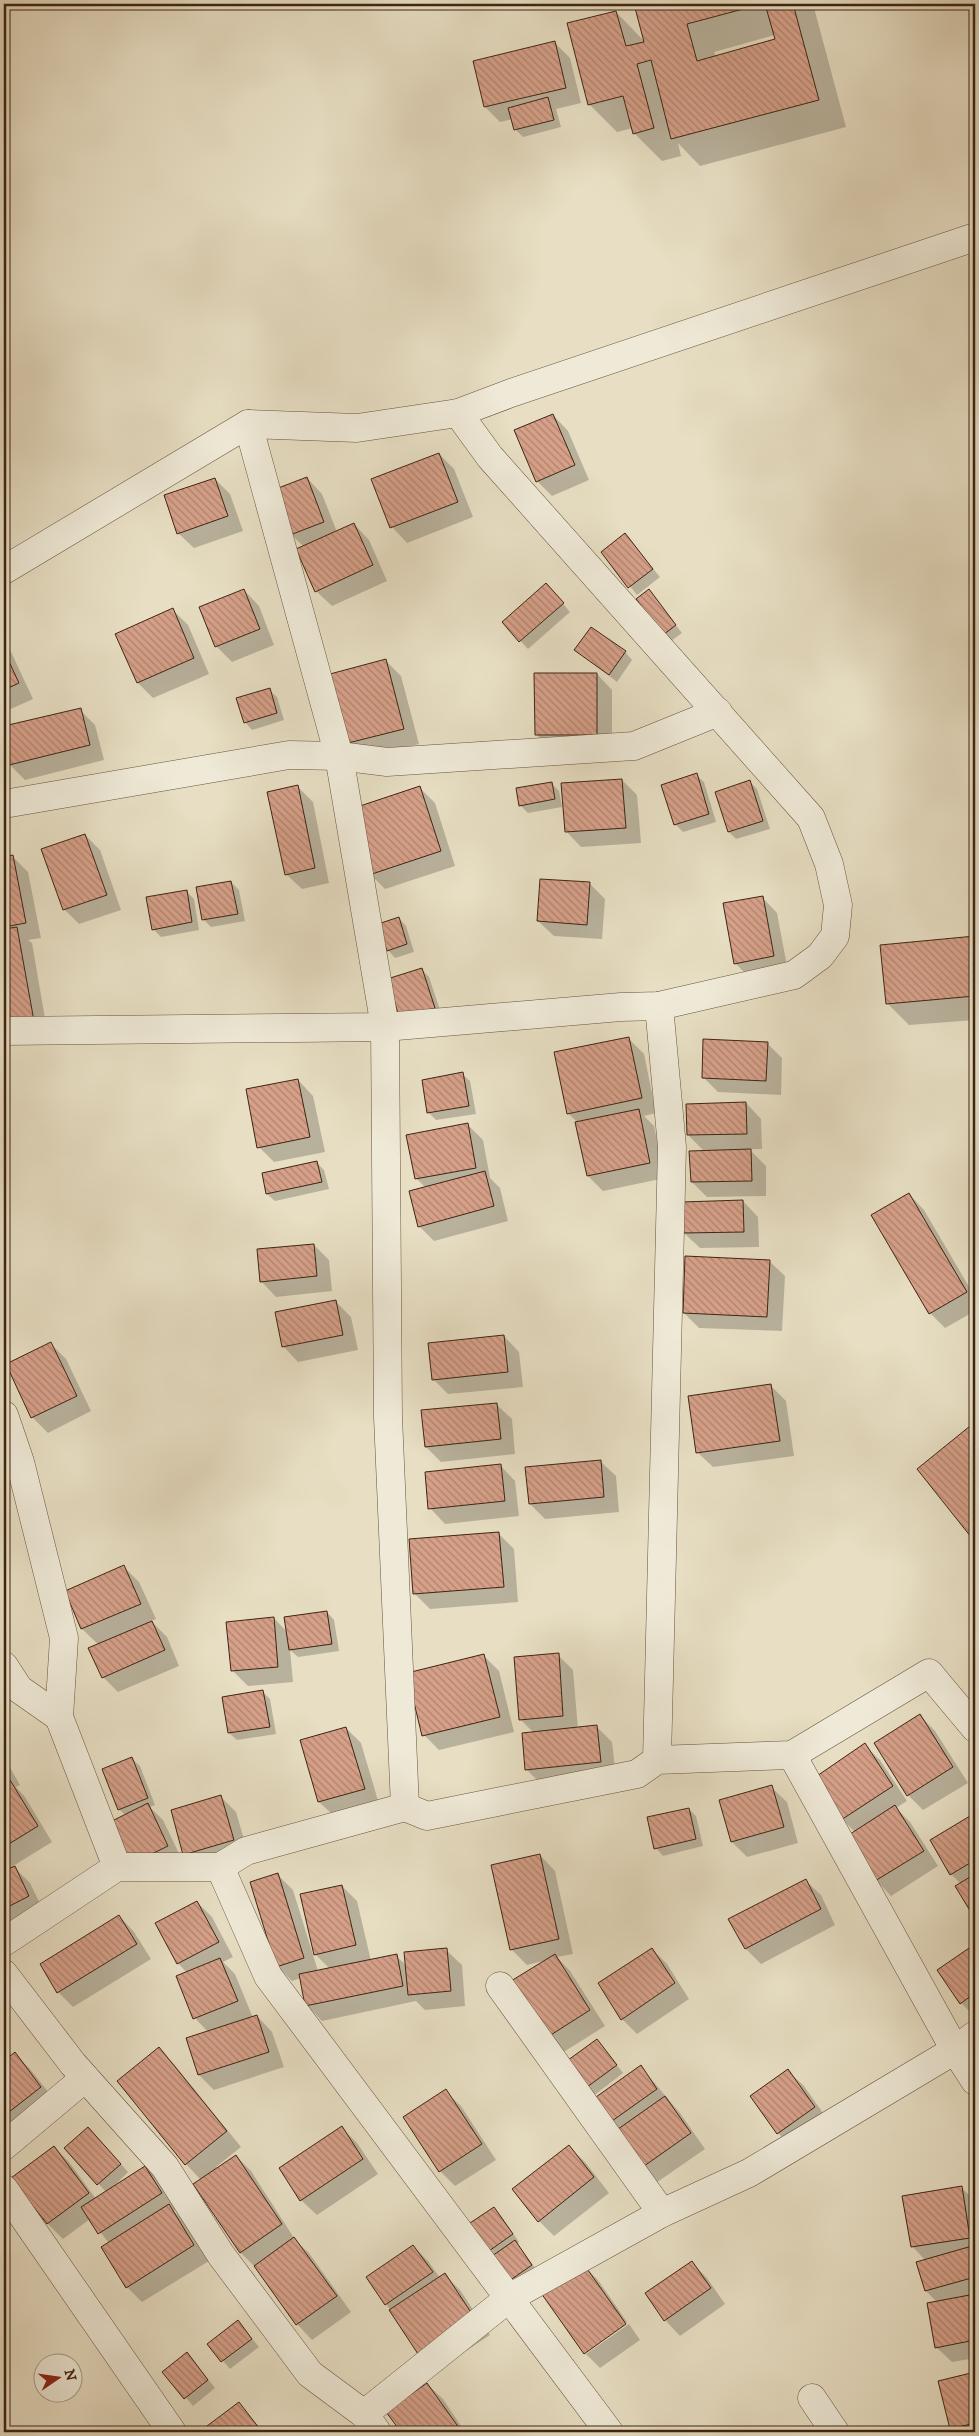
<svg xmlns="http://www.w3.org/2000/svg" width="979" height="2436" font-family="'IM FELL DW Pica',serif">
  <defs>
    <pattern id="building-back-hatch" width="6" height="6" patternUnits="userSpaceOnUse" patternTransform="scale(1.25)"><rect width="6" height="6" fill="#d6a089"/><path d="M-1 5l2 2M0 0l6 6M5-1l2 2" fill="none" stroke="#af826f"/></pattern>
  </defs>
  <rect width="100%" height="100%" fill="#e7dec3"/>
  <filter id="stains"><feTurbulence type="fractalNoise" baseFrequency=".004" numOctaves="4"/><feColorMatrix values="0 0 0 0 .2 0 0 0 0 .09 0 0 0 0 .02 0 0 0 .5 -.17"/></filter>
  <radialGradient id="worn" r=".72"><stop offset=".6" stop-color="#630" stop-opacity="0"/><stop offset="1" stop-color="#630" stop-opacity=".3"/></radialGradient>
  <g fill="#0003" fill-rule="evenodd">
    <path d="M635,4h178l33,123 -146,39 -22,-23 3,13 -19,5 -28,-28 -1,-5 -16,4 -28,-28 27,-92 29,30zM775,35l2,5 -61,17 -2,-5z"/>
    <path d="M555,43l15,15 11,45 -25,6 5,18 -38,10 -8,-8 -2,-10 -13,3 -15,-15z"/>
    <path d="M553,415l15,16 21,49 -37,16 -15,-15z"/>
    <path d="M439,454l15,15 19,48 -66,26 -15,-16 -19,-47z"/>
    <path d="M307,478l15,16 15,38 17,-8 15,16 18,41 -55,25 -16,-15 -12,-44 -13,-13z"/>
    <path d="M215,479l15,15 13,37 -49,17 -16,-15z"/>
    <path d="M625,535l35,42 -23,18 -34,-43z"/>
    <path d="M244,590l15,16 15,39 -42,17 -16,-16z"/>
    <path d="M649,591l33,42 -11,8 -7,-7z"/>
    <path d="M553,592l17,20 -42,37 -25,-27z"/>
    <path d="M173,610l15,15 21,49 -56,24 -15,-15z"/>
    <path d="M4,637l29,62 -29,13z"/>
    <path d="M576,650l49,2 7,8 -15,22z"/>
    <path d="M386,661l15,15 18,68 -55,14 -15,-16z"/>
    <path d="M597,674l15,16v59l-60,1 -16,-16z"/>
    <path d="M269,690l8,7 7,23 -32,10 -7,-8z"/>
    <path d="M80,710l15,15 9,35 -79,20 -15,-15 -6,-24v-13z"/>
    <path d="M696,775l8,7 12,40 -33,10 -8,-8z"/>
    <path d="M622,780l15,15 4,48 -60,4 -15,-16z"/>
    <path d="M750,782l7,7 13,40 -34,10 -7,-7z"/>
    <path d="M551,783l8,8 3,16 -34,6 -8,-8z"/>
    <path d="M297,786l16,16 16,81 -27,6 -16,-15z"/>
    <path d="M420,788l15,15 20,63 -70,23 -15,-15z"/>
    <path d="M85,835l15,15 21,60 -42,14 -15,-15z"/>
    <path d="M13,857l15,15 13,66 -13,2 4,3 16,93 -44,-5v-173z"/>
    <path d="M231,882l8,8 6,31 -34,6 -8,-8z"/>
    <path d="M589,883l16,16 -3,40 -48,-3 -16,-15z"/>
    <path d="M186,891l8,8 5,31 -38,7 -8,-8z"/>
    <path d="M762,897l15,16 11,58 -38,7 -15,-15z"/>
    <path d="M399,918l7,8 8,26 -19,6 -7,-8z"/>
    <path d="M975,938v82l-66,5 -22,-22 -5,-57z"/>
    <path d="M421,969l8,8 13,39 -41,3z"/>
    <path d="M628,1038l16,16 12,59 -12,3 10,10 11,52 -62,13 -15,-15 -10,-53 -10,-10z"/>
    <path d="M767,1043l15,15 -1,37 -63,-3 -15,-15z"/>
    <path d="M462,1074l8,7 6,33 -40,6 -7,-7 -6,-32z"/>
    <path d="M298,1080l15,16 12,56 -51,10 -15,-15z"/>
    <path d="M746,1103l15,16 1,30h-13l17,17v30l-59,1 -15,-15 13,-30 -17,-17z"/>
    <path d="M468,1125l15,15 7,38 10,10 8,33 -74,20 -15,-15 7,-38 -9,-9z"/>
    <path d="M316,1162l8,8 5,19 -54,12 -8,-7z"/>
    <path d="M909,1194l15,16 51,87v14l-30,17 -15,-15z"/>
    <path d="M743,1201l15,16 1,30 -59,1 -16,-15z"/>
    <path d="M314,1245l15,15 3,31 -56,6 -15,-16z"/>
    <path d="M769,1261l16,15 -3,55 -83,-3 -15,-15z"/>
    <path d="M336,1302l15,15 7,33 -60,12 -15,-16z"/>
    <path d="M504,1336l15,16 4,35 -75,7 -15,-15z"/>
    <path d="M51,1344l15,15 25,52 -43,22 -16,-16z"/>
    <path d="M771,1386l15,15 8,55 -81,11 -16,-15z"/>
    <path d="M496,1404l16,15 3,35 -74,8 -15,-15z"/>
    <path d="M975,1423v117l-56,-71z"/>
    <path d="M600,1461l16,15 3,36 -74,7 -15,-15z"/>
    <path d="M500,1465l15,16 4,35 -74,8 -15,-16z"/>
    <path d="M499,1534l15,15 4,53 -88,7 -16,-16z"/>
    <path d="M124,1567l15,15 17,37 -5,2 16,16 12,29 -61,26 -15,-15 -4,-32 -17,-16 -15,-38z"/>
    <path d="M327,1612l7,8 5,31 -41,6 -8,-7 3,32 -45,4 -15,-15 -5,-48 46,-5 13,14z"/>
    <path d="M558,1655l15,15 5,59 19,-2 15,15 4,35 -74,8 -16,-16 8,-36 -14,-14z"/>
    <path d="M484,1656l15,15 15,61 -75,18 -15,-15z"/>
    <path d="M263,1692l7,7 6,35 -39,6 -8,-7z"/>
    <path d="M920,1715l15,16 33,52 -45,27 -15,-15z"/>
    <path d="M346,1728l15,15 18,61 -44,13 -16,-15z"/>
    <path d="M864,1745l16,15 27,41 -11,7 14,14 28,44 -47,30 -15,-16 -21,-48 -13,-13z"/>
    <path d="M4,1757l16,28 -4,2 9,10 27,45 -39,24 17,17 14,29 -40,20z"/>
    <path d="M132,1759l8,7 15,39 -5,2 13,13 20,42 -38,17 -19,-63 -7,-7z"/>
    <path d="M771,1787l16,15 11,41 -51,14 -15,-15z"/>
    <path d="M221,1797l15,15 13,44 -64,-2z"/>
    <path d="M689,1809l7,7 7,30 -40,10 -7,-8z"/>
    <path d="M975,1815v101l-18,-30 4,-2 -10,-10 -20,-34z"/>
    <path d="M540,1855l15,16 18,83 -16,3 13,14 35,55 -43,27 -15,-16v-77l-20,5 -16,-16z"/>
    <path d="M278,1875l15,15 25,81 12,-2 -15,-15 27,-68 15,15 14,60 25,-5 11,10 39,-16 16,15 3,41 -40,4 -9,-9 -94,20 -15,-16 -6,-27 -9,3 -15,-15z"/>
    <path d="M805,1880l16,15 14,30 -74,39 -15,-15z"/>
    <path d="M197,1902l15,15 21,40 -10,5 12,12 18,44 4,-2 15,16 12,35 -70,23 -15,-15 -12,-36 21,-7 -13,-14 -17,-42 9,-3 -9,-10z"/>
    <path d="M119,1916l15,16 17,27 -78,48 -15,-15z"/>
    <path d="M975,1945v72l-14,-14 -22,-33z"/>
    <path d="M652,1949l15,15 22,35 -52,35 -15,-15z"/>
    <path d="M597,2040l26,33 -31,24 -8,-8z"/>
    <path d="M159,2049l15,15 67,83 -25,20 1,2 19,-13 15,15 45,70 13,12 42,59 -39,28 -15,-16 -41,-56 -15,-15 -46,-69 6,-4 -15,-16z"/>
    <path d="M15,2054l15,15 26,33 -52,40v-79z"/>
    <path d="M641,2067l39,46 25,36 -52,36 -47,-60z"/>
    <path d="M788,2071l16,15 26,37 -37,25 -15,-15z"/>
    <path d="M445,2091l16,15 35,54 -41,26 -15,-15z"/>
    <path d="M342,2128l15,15 21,31 -61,41 -16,-15z"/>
    <path d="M96,2136l32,36 -15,15 32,-20 15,15 17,27 -3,2 10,10 25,40 -67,41 -15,-15 -18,-44 -19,-24 -27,20 -15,-15 -35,-46 41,-31 15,15 27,37 10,-7 -40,-44z"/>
    <path d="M569,2147l16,15 24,31 -55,43 -15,-15z"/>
    <path d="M961,2187l14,14v157l-23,4 -16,-15 1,-45 -11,-11 -8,-28 8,-2 -14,-15z"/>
    <path d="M494,2208l7,8 18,26 -2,2 22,29 -21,15 -28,-38z"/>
    <path d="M413,2246l15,15 12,17 5,-3 15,15 30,45 -54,36 -50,-67z"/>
    <path d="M692,2263l15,15 18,26 -45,32 -15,-16 -18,-27z"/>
    <path d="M583,2265l15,15 29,42 -41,29v3l43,-30 11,16 -40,28 -15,-15z"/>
    <path d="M238,2322l21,25 -29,22 -21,-25z"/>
    <path d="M194,2361l21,27 -22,18 -29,-34z"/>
    <path d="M975,2373v59h-21l-3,-4 -12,-46z"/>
    <path d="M427,2384l16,15 22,33h-63l-14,-20z"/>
    <path d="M239,2404l25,28h-63z"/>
  </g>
  <g fill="url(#building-back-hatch)" stroke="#3e2512">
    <path d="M634,4h128l-75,20 10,37 78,-22 -10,-35h28l26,96 -148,39 -20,-79 -14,4 17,64 -21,6 -10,-38 -35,9 -21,-82 49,-12 10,35 18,-4z"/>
    <path d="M555,41l11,47 -82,19 -11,-46z"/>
    <path d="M548,97l6,23 -40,10 -6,-22z"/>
    <path d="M553,414l22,51 -39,17 -22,-52z"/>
    <path d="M439,453l19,49 -68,26 -19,-49z"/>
    <path d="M307,477l17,45 -34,13 -17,-45z"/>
    <path d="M215,478l13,38 -51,18 -13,-39z"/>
    <path d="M354,523l19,42 -58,27 -19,-43z"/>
    <path d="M625,533l28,36 -25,19 -27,-36z"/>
    <path d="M546,583l18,20 -45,39 -17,-20z"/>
    <path d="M244,589l16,40 -45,18 -16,-40z"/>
    <path d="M649,589l27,36 -13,10 -27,-36z"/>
    <path d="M173,608l21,50 -57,25 -22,-49z"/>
    <path d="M591,627l35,24 -17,24 -35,-25z"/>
    <path d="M4,651l15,32 -15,7z"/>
    <path d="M386,659l18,70 -56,14 -18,-69z"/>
    <path d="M534,673h63v62h-62z"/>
    <path d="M270,688l7,25 -33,10 -8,-25z"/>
    <path d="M81,708l9,37 -81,20 -5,-19v-20z"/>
    <path d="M697,773l12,41 -35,11 -13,-40z"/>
    <path d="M622,779l4,49 -61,4 -4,-49z"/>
    <path d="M750,780l13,41 -35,11 -13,-40z"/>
    <path d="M552,782l3,17 -36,7 -3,-18z"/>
    <path d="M298,785l17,83 -30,7 -18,-83z"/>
    <path d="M420,786l21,65 -72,24 -21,-65z"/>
    <path d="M85,834l22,61 -44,15 -22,-61z"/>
    <path d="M13,855l13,68 -22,4v-70z"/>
    <path d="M540,879l50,3 -3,43 -50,-4z"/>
    <path d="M231,881l7,33 -36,6 -6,-33z"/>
    <path d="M187,890l5,32 -40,8 -6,-33z"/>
    <path d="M763,896l11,60 -40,8 -11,-61z"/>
    <path d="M399,917l8,27 -20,7 -9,-27z"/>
    <path d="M17,927l17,94 -30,5v-97z"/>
    <path d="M975,936v60l-89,8 -6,-59z"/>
    <path d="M422,968l13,40 -35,11 -13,-40z"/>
    <path d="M629,1037l13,61 -75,16 -13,-62z"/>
    <path d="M703,1039l65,3 -2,39 -64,-3z"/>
    <path d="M463,1072l6,34 -42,7 -5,-33z"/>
    <path d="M298,1079l12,58 -53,11 -11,-59z"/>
    <path d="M746,1102l1,32 -60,1 -1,-31z"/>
    <path d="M639,1109l11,54 -63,13 -12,-54z"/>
    <path d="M468,1123l8,45 -61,11 -9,-44z"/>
    <path d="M751,1149l1,32 -61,1 -2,-31z"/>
    <path d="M317,1161l5,21 -56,12 -4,-21z"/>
    <path d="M485,1171l9,35 -76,21 -9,-36z"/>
    <path d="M909,1193l58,99 -38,22 -58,-99z"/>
    <path d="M743,1200l1,32 -61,1 -1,-31z"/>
    <path d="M314,1244l3,32 -57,6 -3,-33z"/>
    <path d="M685,1256l85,4 -3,57 -84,-4z"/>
    <path d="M336,1300l7,35 -61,12 -7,-35z"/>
    <path d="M504,1335l4,37 -76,8 -4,-37z"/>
    <path d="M51,1342l26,54 -46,22 -25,-54z"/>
    <path d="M771,1384l9,57 -84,12 -8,-57z"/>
    <path d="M497,1403l4,36 -76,8 -4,-37z"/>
    <path d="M975,1422v120l-58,-73z"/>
    <path d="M601,1460l3,37 -75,7 -4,-37z"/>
    <path d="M501,1464l4,37 -77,8 -3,-37z"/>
    <path d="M499,1532l5,55 -91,7 -4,-55z"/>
    <path d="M124,1565l17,39 -60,25 -16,-38z"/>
    <path d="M327,1611l5,33 -43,6 -5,-33z"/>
    <path d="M274,1617l4,50 -47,4 -5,-49z"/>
    <path d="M152,1621l13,29 -63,28 -14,-30z"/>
    <path d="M559,1653l4,63 -44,4 -5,-63z"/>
    <path d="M484,1654l16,63 -78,19 -15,-63z"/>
    <path d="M263,1690l7,37 -42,6 -6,-36z"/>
    <path d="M920,1714l33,53 -46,29 -33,-53z"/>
    <path d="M597,1725l4,37 -76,8 -3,-37z"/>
    <path d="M346,1727l19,62 -47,13 -18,-62z"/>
    <path d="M865,1743l28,43 -52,34 -27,-42z"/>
    <path d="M132,1757l16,41 -30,12 -16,-41z"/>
    <path d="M10,1780l28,46 -34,21v-63z"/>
    <path d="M772,1785l12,42 -53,15 -12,-42z"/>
    <path d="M221,1795l13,45 -51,15 -12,-45z"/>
    <path d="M148,1803l20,43 -39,19 -21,-42z"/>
    <path d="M895,1805l29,46 -49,30 -28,-45z"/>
    <path d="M689,1808l7,31 -42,10 -7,-32z"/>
    <path d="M975,1813v47l-25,15 -20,-35z"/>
    <path d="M540,1854l19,85 -49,11 -19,-85z"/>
    <path d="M15,1866l14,30 -25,13v-38z"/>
    <path d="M278,1873l26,85 -28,9 -26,-85z"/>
    <path d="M975,1874v45l-20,-33z"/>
    <path d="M806,1879l15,30 -76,40 -17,-30z"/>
    <path d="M342,1885l14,60 -42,10 -14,-61z"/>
    <path d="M197,1901l22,41 -42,22 -22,-41z"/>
    <path d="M119,1915l18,29 -80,49 -17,-29z"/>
    <path d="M975,1944v49l-15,11 -23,-34z"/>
    <path d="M447,1948l4,43 -43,4 -4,-43z"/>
    <path d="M652,1948l23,35 -54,37 -23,-37z"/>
    <path d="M397,1954l6,32 -98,20 -6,-32z"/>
    <path d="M555,1954l35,56 -44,28 -35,-57z"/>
    <path d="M220,1958l18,43 -45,18 -17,-43z"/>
    <path d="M257,2015l12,37 -71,23 -12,-37z"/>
    <path d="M597,2039l20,26 -34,25 -19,-27z"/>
    <path d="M159,2047l68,84 -42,34 -68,-84z"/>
    <path d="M15,2052l26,35 -37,29v-55z"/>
    <path d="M641,2065l16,24 -52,37 -16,-24z"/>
    <path d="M788,2069l27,38 -38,27 -27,-38z"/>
    <path d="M446,2089l36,55 -43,28 -36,-55z"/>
    <path d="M665,2096l26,37 -54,38 -26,-37z"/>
    <path d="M342,2126l21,33 -63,42 -21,-33z"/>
    <path d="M88,2127l33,37 -24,21 -33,-37z"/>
    <path d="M569,2145l25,32 -56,45 -26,-33z"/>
    <path d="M54,2146l35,47 -42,31 -36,-46z"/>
    <path d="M236,2155l46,69 -42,29 -47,-69z"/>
    <path d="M145,2166l17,27 -64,41 -17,-27z"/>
    <path d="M962,2186l8,52 -59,9 -9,-51z"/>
    <path d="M169,2204l25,41 -68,43 -25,-41z"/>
    <path d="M494,2207l19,27 -24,17 -19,-28z"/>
    <path d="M294,2237l43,59 -41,29 -42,-59z"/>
    <path d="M515,2240l17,25 -23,16 -17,-25z"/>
    <path d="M413,2245l20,27 -48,33 -19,-28z"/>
    <path d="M972,2246l3,14v17l-50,14 -9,-29z"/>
    <path d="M692,2261l19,27 -47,33 -19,-28z"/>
    <path d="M583,2263l43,61 -42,30 -43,-61z"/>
    <path d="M445,2273l31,47 -56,37 -31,-47z"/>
    <path d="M975,2294v46l-40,8 -8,-45z"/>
    <path d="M238,2320l14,19 -31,23 -14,-18z"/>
    <path d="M187,2352l21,28 -24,19 -22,-27z"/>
    <path d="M975,2372v51l-25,6 -12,-48z"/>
    <path d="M427,2383l35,49h-61l-15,-20z"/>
    <path d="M239,2402l23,30h-63z"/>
  </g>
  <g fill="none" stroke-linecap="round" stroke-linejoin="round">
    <defs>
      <g id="street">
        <path d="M248,424l91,332 46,271 3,390 17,390"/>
        <path d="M4,570l244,-146 109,4 101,-15 53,-20 464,-156"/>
        <path d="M4,804l285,-49 50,1 48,6 247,-16 84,-34"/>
        <path d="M4,1031l381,-4 236,-20 38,-1 135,-31 26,-19 15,-20 3,-31 -9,-41 -18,-46 -321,-361 -32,-44"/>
        <path d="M4,1415l16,47 44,176 -5,79 58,150"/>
        <path d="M4,1666l15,23 40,28"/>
        <path d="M792,1755l163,295 20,31"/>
        <path d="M657,1760l15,-613 -13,-141"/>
        <path d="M220,1867l48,109 341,456"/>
        <path d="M4,1942l113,-75h103l26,-16 159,-44 22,9 210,-42 20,-14 135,-5 137,-82 46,55"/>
        <path d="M4,1974l69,90 92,103 56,88 89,119 54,40 13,18"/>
        <path d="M500,1986l162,227"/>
        <path d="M4,2146l81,-68"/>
        <path d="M4,2189l168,243"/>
        <path d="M812,2398l23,34"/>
        <path d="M364,2414l145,-116 153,-85 87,-40 206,-123 20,-15"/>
      </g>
    </defs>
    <use href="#street" stroke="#68533e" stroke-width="29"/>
    <use href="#street" stroke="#efead8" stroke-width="28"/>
  </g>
  <rect width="979" height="2436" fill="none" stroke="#e7dec3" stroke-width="20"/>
  <rect x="5" y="5" width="969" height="2426" fill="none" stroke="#3e2512" stroke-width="2.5"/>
  <rect x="10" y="10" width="959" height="2416" fill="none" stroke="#3e2512"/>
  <g transform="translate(58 2378) rotate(77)"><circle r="24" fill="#efead8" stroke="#a89b89"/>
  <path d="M0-4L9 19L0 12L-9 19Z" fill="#8f2418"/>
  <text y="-8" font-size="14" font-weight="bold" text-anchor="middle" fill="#3e2512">N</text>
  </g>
  <rect width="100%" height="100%" filter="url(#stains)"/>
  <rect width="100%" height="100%" fill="url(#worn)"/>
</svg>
